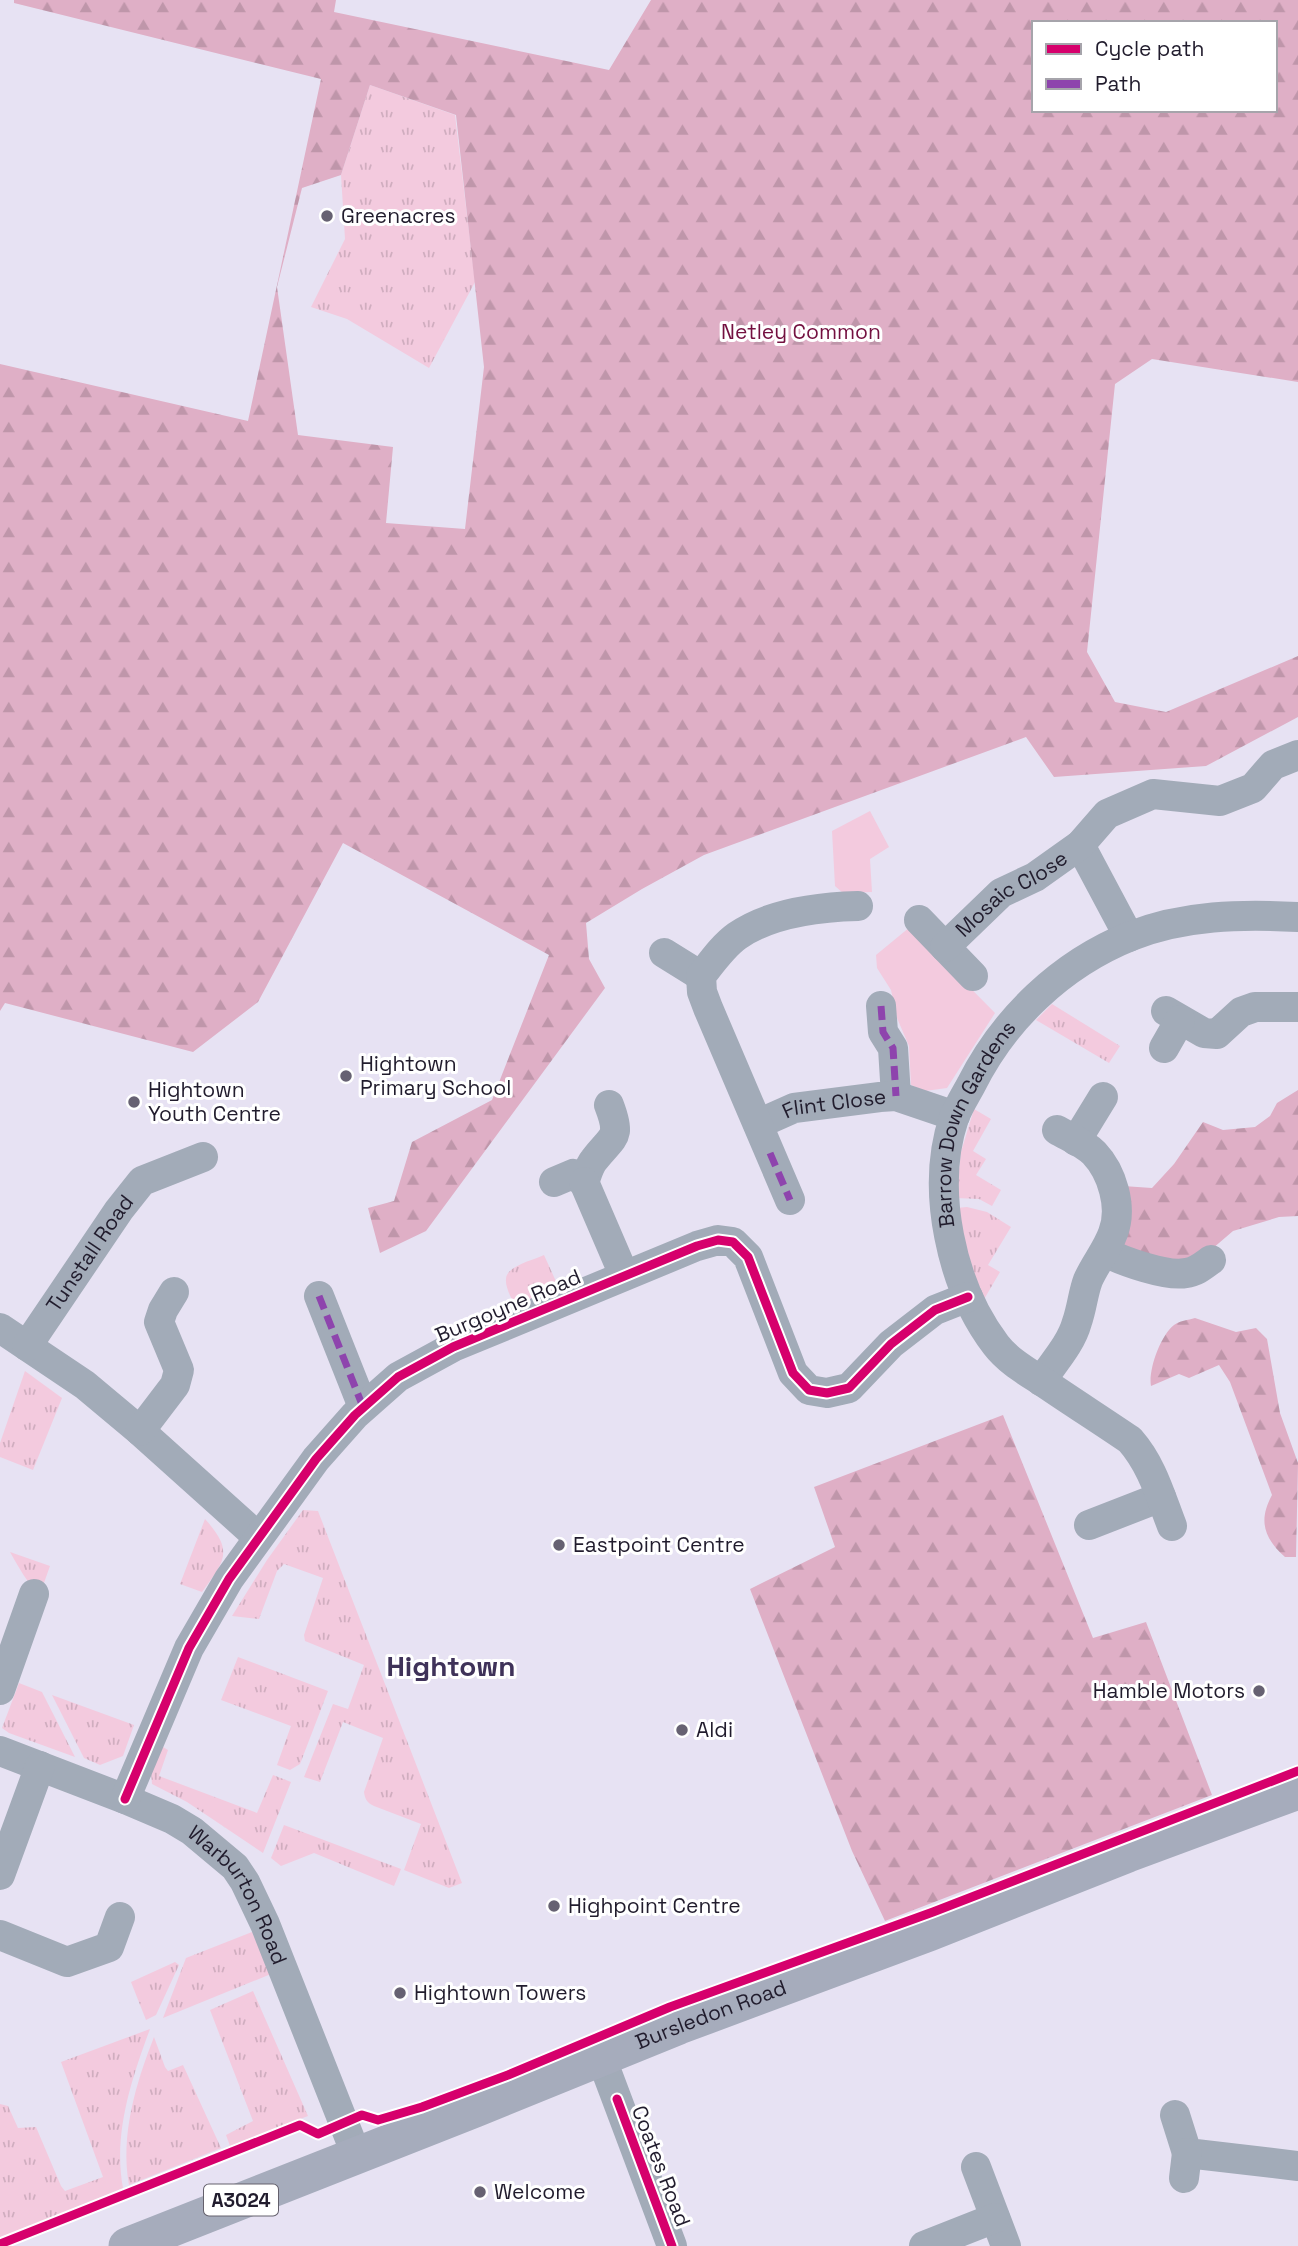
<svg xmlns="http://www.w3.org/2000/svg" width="1298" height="2246" font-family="'Space Grotesk',sans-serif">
  <defs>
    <pattern id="grass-tufts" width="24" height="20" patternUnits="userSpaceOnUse" patternTransform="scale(1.75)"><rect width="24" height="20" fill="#f3cade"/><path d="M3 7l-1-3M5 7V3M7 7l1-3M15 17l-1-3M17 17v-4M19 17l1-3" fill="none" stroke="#d0adbf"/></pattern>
    <pattern id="forest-firs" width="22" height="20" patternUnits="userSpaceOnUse" patternTransform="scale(1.75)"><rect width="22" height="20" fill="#dfafc6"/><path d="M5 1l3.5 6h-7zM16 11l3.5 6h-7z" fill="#bf96aa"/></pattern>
  </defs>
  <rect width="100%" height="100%" fill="#e7e2f3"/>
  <g fill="url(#grass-tufts)">
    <path d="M370,85l85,30 20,167 -46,86 -82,-49 -36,-12 34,-68 -4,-64z"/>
    <path d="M1052,1004l68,42 -11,17 -73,-43z"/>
    <path d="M974,1109l17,10 -18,32 13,8 -10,16 25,15 -9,16 -13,-7 -23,-1 5,-46z"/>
    <path d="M967,1207l20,5 24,15 -23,38 12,7 -17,29 -18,-50 -9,-43z"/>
    <path d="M544,1255l15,33 -44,19c-3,-8 -10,-20 -9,-28 0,-13 28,-19 38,-24z"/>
    <path d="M25,1371l37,27 -29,72 -33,-13v-14z"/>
    <path d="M303,1510l15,1 144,372 -13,5 -45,-18 17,-46 -47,-18c-7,-3 -9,-7 -10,-14l19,-54 -40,-16 -23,60 -16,-5 29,-73 15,5 16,-44 -59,-24 -1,-6 19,-57 -39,-14 -7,7 -18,48 -27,-3 35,-56z"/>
    <path d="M205,1519c29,32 20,42 -3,73l-22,-8z"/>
    <path d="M10,1552l40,14 -10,28c-12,-9 -22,-28 -30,-42z"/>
    <path d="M238,1657l90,34 -28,73 -10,6 -13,-5 14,-39 -70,-26z"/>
    <path d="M19,1683l23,9 33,65 -66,-24 -7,-5z"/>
    <path d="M52,1695l82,30 -11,31 -23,9 -16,-7z"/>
    <path d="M163,1747l5,3 -9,26 98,37 16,-38 18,7 -28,71 -76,-51 -35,-18 -1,-12z"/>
    <path d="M284,1825l117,44 -7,17 -80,-33 -33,13 -10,-8z"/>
    <path d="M252,1932l19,42 -108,44 23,-60z"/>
    <path d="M175,1962l4,3 -23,50 -10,5 -15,-38z"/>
    <path d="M253,1991l55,125 -78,30 -4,-11 27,-14 -43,-111z"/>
    <path d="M150,2029c-19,51 -37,106 -27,159l-123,51v-135l8,2 10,22 18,-1 25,59 4,5 38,-14 -42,-115z"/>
    <path d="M154,2037l11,30 3,4 15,-6 38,83 -92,37c-9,-50 7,-102 25,-148z"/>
  </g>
  <g fill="url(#forest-firs)" fill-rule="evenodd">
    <path d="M14,0h322l-2,12 275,58 42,-70h647v382l-146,-23 -37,25 -28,268 28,50 51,10 132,-56v61l-92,49 -152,11 -28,-40 -322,118 -62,34 -56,34 3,36 16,29 -179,243 -46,22 -12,-45 26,-7 18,-59 80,-42 57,-145 -206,-112 -85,159 -65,50 -188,-49 -5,8v-647l248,57 73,-342 -307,-76zM1034,23h241v87h-241zM370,85l86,30 28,252 -19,162 -79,-6 7,-76 -95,-12 -21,-148 25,-99 39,-13z"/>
    <path d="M1298,1090v126l-19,1 -46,14 -21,18 -25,16 -67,-17 3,-62 29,2 22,-24 29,-42 20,8 32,-3 15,-11 7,-13z"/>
    <path d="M1195,1318l41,14 20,-4 11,11 13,74 18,50 -2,94h-11c-21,-19 -27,-36 -13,-62l-42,-113 -11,-17 -30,13 -10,-4 -28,12c-3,-15 9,-50 23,-61 5,-4 14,-5 21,-7z"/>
    <path d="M1003,1415l90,223 53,-16 66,173 -327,126 -33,-70 -102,-262 85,-42 -21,-60z"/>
  </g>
  <g fill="#f3cade">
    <path d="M870,811l19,36 -19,12 2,33 -29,1 -8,-7 -3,-55z"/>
    <path d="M910,927l85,86 -48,75 -22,3 -14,-6 -2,-39 -12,-28 -6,-28 -14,-22 -1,-13z"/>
  </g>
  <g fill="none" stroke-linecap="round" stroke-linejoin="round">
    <g stroke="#a2abb8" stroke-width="30">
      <path d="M1080,845l49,92"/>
      <path d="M919,920l54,56"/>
      <path id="s1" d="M945,947l56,-54 34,-16 45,-32 27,-31 46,-20 67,7 33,-13 20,-23 25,-10"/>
      <path d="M664,953l37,23"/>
      <path d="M881,1006l2,26 10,16 3,48"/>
      <path d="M1166,1011l38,22 13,1 24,-22 14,-5h43"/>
      <path d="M1164,1048l16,-28"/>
      <path id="s2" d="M758,1124l36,-16 86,-11 16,-1 59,20"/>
      <path d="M1076,1141l27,-44"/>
      <path d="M554,1182l19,-8 11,8c3,-7 5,-16 10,-22 19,-25 28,-21 15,-55"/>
      <path d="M584,1182l40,93"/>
      <path d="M790,1200l-82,-192 -6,-16 -1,-16c11,-14 22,-30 36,-40 33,-23 82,-29 121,-30"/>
      <path d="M1105,1252c17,9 62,25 81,21 10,-1 18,-8 25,-13"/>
      <path d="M319,1296l44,111"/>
      <path d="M0,1328l85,57 55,46 118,106"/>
      <path id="s3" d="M27,1346l92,-136 23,-29 61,-24"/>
      <path d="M1041,1381c13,-19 30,-37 36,-59 5,-14 6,-29 11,-42 7,-16 19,-30 25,-47 10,-26 -1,-61 -19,-80 -10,-10 -25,-16 -37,-23"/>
      <path d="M140,1431l35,-46 4,-15 -20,-48 4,-12 11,-18"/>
      <path d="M1089,1525l72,-28"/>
      <path id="s4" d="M1172,1526c-12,-31 -20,-61 -42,-86 -28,-19 -56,-37 -84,-56 -18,-12 -37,-22 -50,-39 -45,-59 -66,-156 -42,-227 4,-11 11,-22 17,-33 33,-66 90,-121 160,-149 53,-21 110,-22 167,-19"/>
      <path d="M0,1690l34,-96"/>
      <path id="s5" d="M0,1751l125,48 47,20 20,12 43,36 10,15 20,42 91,230"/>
      <path d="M125,1799l64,-151 40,-69 87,-120 39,-44 43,-38 55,-30 244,-101 21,-6 15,2 15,15 45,116 16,17 18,3 22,-5 42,-44 44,-34 33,-13"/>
      <path d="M0,1875l40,-109"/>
      <path d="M0,1935l67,27 42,-15 11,-30"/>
      <path d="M601,2057l71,189"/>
      <path d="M1175,2115l12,38 111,13"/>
      <path d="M976,2167l30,79"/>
      <path d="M1184,2178l3,-25"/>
      <path d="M924,2246l71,-28"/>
    </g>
    <path stroke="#a6acbc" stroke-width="37" id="s6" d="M127,2246l348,-137 204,-83 250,-93 199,-79 170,-63"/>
    <g stroke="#8e44ad" stroke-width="7" stroke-dasharray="14 7" stroke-linecap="butt">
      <path d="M881,1006l2,26 10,16 3,48"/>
      <path d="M770,1153l20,47"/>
      <path d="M319,1296l44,111"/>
    </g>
    <defs>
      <g id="cycleway">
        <path d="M125,1799l64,-151 40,-69 87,-120 39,-44 43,-38 55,-30 244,-101 21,-6 15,2 15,15 45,116 16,17 18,3 22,-5 42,-44 44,-34 33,-13"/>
        <path d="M617,2099l55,147"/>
        <path d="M0,2244l300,-119 18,9 44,-19 16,5 44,-13 86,-32 162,-68 263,-95 365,-141"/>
      </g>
    </defs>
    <use href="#cycleway" stroke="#fff" stroke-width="13"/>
    <use href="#cycleway" stroke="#d6006c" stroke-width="9"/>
  </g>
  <g fill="#666172" stroke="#fff" stroke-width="2.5">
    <circle cx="327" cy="216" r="7"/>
    <circle cx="346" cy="1076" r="7"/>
    <circle cx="134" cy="1102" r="7"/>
    <circle cx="559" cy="1545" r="7"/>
    <circle cx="1259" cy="1691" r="7"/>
    <circle cx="682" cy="1730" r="7"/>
    <circle cx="554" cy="1906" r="7"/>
    <circle cx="400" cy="1993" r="7"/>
    <circle cx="480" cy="2192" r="7"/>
  </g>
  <g text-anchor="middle" stroke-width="6" stroke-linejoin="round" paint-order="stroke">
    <rect fill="#fff" stroke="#64606c" stroke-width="2" x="204" y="2184.5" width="74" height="31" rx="5"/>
    <g font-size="19" font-weight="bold" fill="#211c2d">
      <text x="241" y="2207">A3024</text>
    </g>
    <g font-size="21" fill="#211c2d" stroke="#fff" text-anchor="start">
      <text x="341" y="223">Greenacres</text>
      <text x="360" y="1071">Hightown<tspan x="360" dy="24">Primary School</tspan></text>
      <text x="148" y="1097">Hightown<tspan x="148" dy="24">Youth Centre</tspan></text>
      <text x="573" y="1552">Eastpoint Centre</text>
      <text x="1245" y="1698" text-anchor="end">Hamble Motors</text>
      <text x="696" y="1737">Aldi</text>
      <text x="568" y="1913">Highpoint Centre</text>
      <text x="414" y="2000">Hightown Towers</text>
      <text x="494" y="2199">Welcome</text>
    </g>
    <g font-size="21" fill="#731040" stroke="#fff">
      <text x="801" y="339">Netley Common</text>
    </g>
    <g font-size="21" fill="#211c2d" stroke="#fff">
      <text dy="7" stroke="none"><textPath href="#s1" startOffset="86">Mosaic Close</textPath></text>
      <text dy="7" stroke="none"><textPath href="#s2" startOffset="80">Flint Close</textPath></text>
      <text dy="7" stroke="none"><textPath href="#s4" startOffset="500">Barrow Down Gardens</textPath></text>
      <text dy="7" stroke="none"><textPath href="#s3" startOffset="112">Tunstall Road</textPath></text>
      <text transform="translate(508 1306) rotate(-23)" y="7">Burgoyne Road</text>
      <text dy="7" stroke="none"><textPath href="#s5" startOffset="289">Warburton Road</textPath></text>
      <text dy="7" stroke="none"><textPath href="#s6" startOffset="628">Bursledon Road</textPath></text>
      <text transform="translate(661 2166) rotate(69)" y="7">Coates Road</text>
    </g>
    <g font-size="28" font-weight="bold" fill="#3f3259" stroke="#fff">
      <text x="451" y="1676">Hightown</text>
    </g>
  </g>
  <rect x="1032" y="21" width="245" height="91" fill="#ffffff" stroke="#a6a4ab" stroke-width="2"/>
  <rect x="1046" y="44" width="35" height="10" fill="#d6006c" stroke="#a6a4ab" stroke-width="2"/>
  <text x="1095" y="56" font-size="21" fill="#211c2d">Cycle path</text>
  <rect x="1046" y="79" width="35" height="10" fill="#8e44ad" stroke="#a6a4ab" stroke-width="2"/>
  <text x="1095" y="91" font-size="21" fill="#211c2d">Path</text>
</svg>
